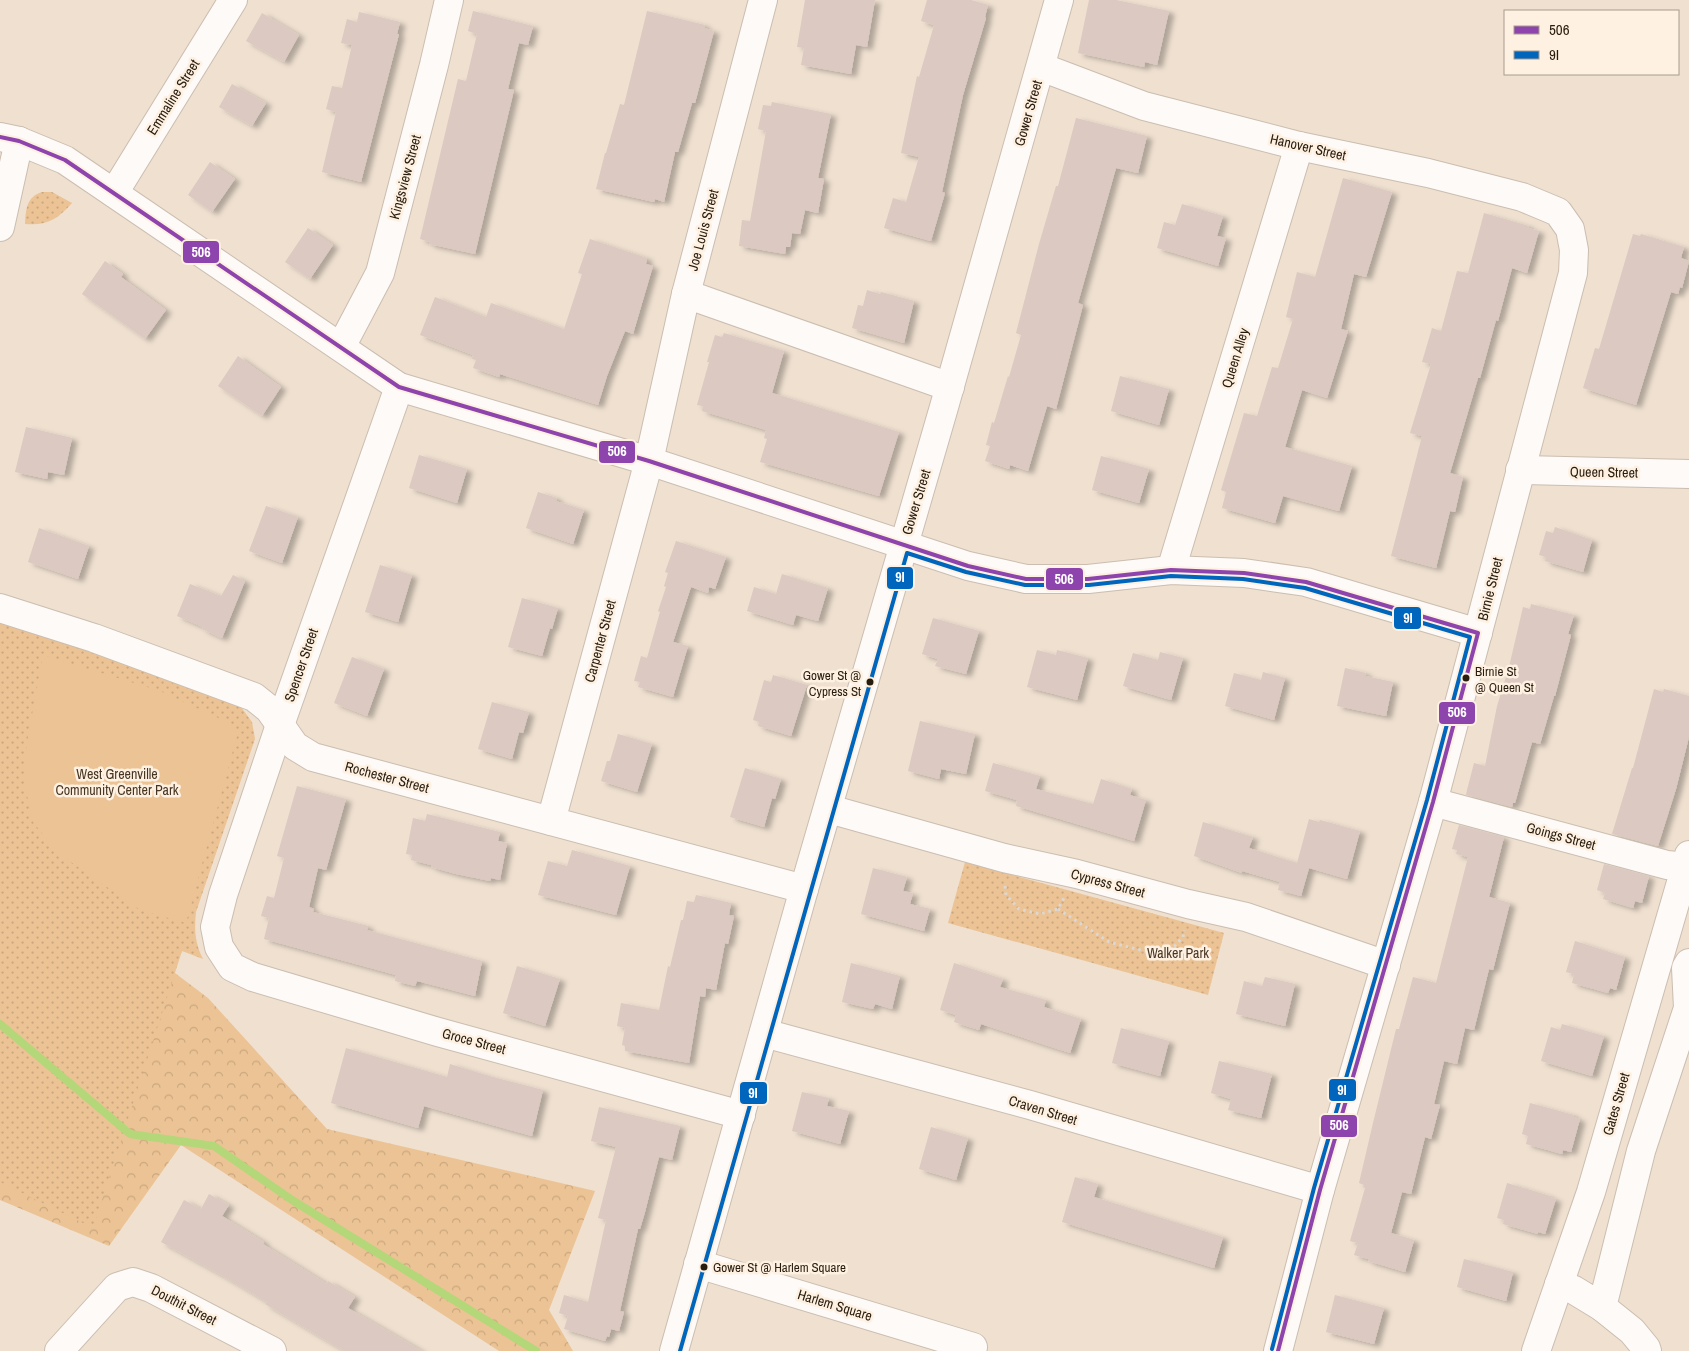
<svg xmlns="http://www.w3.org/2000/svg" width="1689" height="1351" font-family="'Archivo Narrow',sans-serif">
  <defs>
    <pattern id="forest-crowns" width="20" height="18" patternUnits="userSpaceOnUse" patternTransform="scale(1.25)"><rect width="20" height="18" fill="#ecc394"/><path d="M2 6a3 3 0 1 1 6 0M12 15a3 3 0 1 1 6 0" fill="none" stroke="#caa77e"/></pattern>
    <pattern id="park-dots" width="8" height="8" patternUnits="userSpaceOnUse" patternTransform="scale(1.25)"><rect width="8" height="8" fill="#ecc394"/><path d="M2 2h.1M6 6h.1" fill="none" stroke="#caa77e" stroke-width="1.8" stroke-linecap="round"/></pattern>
    <filter id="shadow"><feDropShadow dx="5.5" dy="3" stdDeviation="2.5" flood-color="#0004"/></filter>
  </defs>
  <rect width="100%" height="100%" fill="#efe0d0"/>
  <path fill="url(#forest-crowns)" d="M0,970h171l37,28 119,131 268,62 -46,119 24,41h-74l-318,-206 -72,101 -109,-46z"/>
  <g fill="url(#park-dots)">
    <path d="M42,192h10l20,11c-14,16 -25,23 -47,21 1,-14 1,-27 17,-32z"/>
    <path d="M0,616l238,87 14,19 3,17 -59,173c-2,18 -1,31 7,47l-21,-8 -89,277 -93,-46z"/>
    <path d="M965,862l259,71 -16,62 -260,-72z"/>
  </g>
  <path fill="#ecc394" d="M43,655l117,36 67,31 10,14 -51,187 -46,-13 -82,-57 -25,-31 -9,-40 3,-40z"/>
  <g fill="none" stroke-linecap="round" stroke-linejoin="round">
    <path stroke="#b3d779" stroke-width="8" d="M0,1024l130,110 84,12 78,54 244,151"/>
  </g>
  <g fill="#dbc9c2" filter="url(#shadow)">
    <path d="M805,0h70l-8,47 -11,-2 -5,29 -50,-9 3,-17 -7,-1z"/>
    <path d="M927,0h44l17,5 -3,12 1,1 -23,77 -21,97 3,1 -14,48 -47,-13 9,-30 13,4 13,-45 -18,-4 16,-77 2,1 15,-52 -13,-4z"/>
    <path d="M1089,0h27l53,11 -12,54 -12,-3 -1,5 -66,-14z"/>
    <path d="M473,11l60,15 -5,19 -9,-2 -11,46 6,1 -39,164 -46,-10 1,-2 -10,-3 38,-160 8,2 11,-47 -9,-3z"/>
    <path d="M647,11l58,14 -1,3 10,3 -19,72h-3l-14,49h-3l-11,50 -9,-3 -1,3 -58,-13 9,-36h1l14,-49 4,1z"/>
    <path d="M359,12l41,10 -3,12h2l-38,148 -39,-10 14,-60 -10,-3 6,-23 10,2 10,-43 -11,-2 6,-24 10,3z"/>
    <path d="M262,13l37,22 -15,27 -38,-21z"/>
    <path d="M232,84l34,19 -14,23 -33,-19z"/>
    <path d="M772,102l59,12 -13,64 6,1 -6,34 -13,-3 -5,24 -8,-1 -2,14h-4l-1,7 -46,-8 3,-26 8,1 16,-90 -8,-2 5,-24 8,1z"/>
    <path d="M1076,118l71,18 -9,37 -22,-5 -38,135 5,2 -27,104 -9,-3 -19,65 -18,-6 -1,4 -24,-8 5,-15 -4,-1 6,-23 2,1 14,-47 1,1 12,-42 -5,-2 23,-89 17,-58h2z"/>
    <path d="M210,162l25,17 -23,33 -24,-17z"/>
    <path d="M1343,178l49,14 -26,85 -12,-3 -13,55 7,2 -21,67 -25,-8 -17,57 67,19 -13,45 -56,-15 -8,27 -53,-15 4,-16 -5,-2 23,-77 13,3 15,-49 6,1 15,-49 -7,-2 11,-45 18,5z"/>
    <path d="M1182,204l41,12 -6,20 9,2 -8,28 -61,-18 7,-26 11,3z"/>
    <path d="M1484,213l45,13 -1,2 11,3 -12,42 -15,-5 -14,53 -2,-1 -16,58h-2l-28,95 13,4 -8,35 -5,-1 -14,57 -45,-12 31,-120 -12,-3 21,-69 -9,-2 10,-34 9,3 16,-60 11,2z"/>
    <path d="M308,228l25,17 -23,34 -25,-17z"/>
    <path d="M1633,234l7,2 1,-2 43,13 -3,11 8,3 -7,27 -2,-1 -2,7 -7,-2 -35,113 -53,-17 12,-40 4,1z"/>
    <path d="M590,239l57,19 -1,6 7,2 -20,68 -8,-3 -18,45 -9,29 -98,-31 -1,3 -26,-9 3,-8 -4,-1 1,-4 -53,-20 15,-38 51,20 5,-14 73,26 18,-55 -4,-1z"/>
    <path d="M105,261l18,13 -2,3 45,33 -21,29 -63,-45z"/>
    <path d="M867,290l13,4 1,-2 33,9 -10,42 -52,-15 6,-23 5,1z"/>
    <path d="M724,333l60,18 -12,42 127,39 -20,64 -119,-34 7,-23 -3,-1 2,-8 -64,-19 1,-5 -6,-1 12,-43h-2l8,-27 7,2z"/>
    <path d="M238,356l43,31 -19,29 -44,-30z"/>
    <path d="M1120,376l49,13 -10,36 -48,-14z"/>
    <path d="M26,427l46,11 -8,37 -16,-3 -1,7 -32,-7z"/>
    <path d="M419,455l48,14 -10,34 -48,-15z"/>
    <path d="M1101,456l48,13 -10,34 -47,-13z"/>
    <path d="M538,492l19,6 -1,3 28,9 -11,34 -47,-16z"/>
    <path d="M266,506l32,11 -16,46 -33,-12z"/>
    <path d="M1555,527l37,13 -9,32 -38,-11 1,-4 -7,-2 7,-24 7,2z"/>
    <path d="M39,528l50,18 -11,33 -50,-17z"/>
    <path d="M676,541l50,16 -11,32 -6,-2 -1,6 -17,-6 -18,55 15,4 -15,51 -35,-10 2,-5 -6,-1 7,-25 6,2 13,-46 -2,-1 8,-24 -2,-1 4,-13 -3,-1z"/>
    <path d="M380,565l32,10 -14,47 -33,-10z"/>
    <path d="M782,574l46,14 -10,33 -22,-6 -3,10 -46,-14 7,-24 22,7z"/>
    <path d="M233,575l12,6 -23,57 -20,-9 1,-2 -26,-11 13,-32 31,12z"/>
    <path d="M522,598l36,10 -6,21 -2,-1 -8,28 -34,-9z"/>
    <path d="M1531,604l43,11 -6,19 3,1 -16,61h-1l-14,48 -8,-2 -17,61h-2l-1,4 -46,-12 1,-5 7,-27 11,3 12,-60 12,-39 14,-60 7,2z"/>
    <path d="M933,618l46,13 -13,43 -31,-8 3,-7 -16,-5z"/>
    <path d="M1037,650l19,5 1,-5 31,8 -11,42 -50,-13z"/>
    <path d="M1160,652l23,6 -12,42 -48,-14 10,-33 25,7z"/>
    <path d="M352,657l32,12 -17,47 -33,-13z"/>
    <path d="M1345,668l21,5 -1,3 28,6 -7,34 -49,-10z"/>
    <path d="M1263,672l22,6 -11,42 -49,-14 9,-33 27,7z"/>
    <path d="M773,675l34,10 -16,51 -33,-10 1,-4 -6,-2 11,-40 7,2z"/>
    <path d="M1654,689l9,3 1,-3 25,7v41l-13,52 -18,57 -46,-12 20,-66h1z"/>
    <path d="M492,702l37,10 -6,21 -4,-1 -7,27 -34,-10z"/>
    <path d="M920,721l55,13 -9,40 -25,-5 -2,10 -31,-8z"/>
    <path d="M618,734l34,10 -15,48 -36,-11 6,-20h3z"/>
    <path d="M993,763l47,13 -4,13 57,15 8,-25 31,10 -2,6 16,5 -12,41 -118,-35 1,-6 -32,-9z"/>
    <path d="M745,768l36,11 -6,20 -3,-1 -8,29 -34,-10z"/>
    <path d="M297,786l49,13 -20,71 -8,-2 -9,39 5,2 -1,3 55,14 -1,4 115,31 -7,35 -58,-15 -2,5 -20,-5 1,-6 -132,-36 5,-21 -8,-2 6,-20 7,2 10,-40 -7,-2z"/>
    <path d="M427,814l73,18 -2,9 9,2 -7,37 -9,-2 -1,3 -34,-7 -25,-7v-2l-20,-5 1,-5 -6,-1 7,-36 12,3z"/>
    <path d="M1309,819l10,3 1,-2 40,11 -13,48 -38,-11 -8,28 -23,-6 2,-8 -38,-11v2l-48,-17 9,-34 50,15 -4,11 48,15z"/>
    <path d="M1459,825l45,12 -15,60 21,6 -17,67 -4,-1 -15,61 -9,-2 -8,36 -13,-3 -10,43 6,1 -9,34 -6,-2 -14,57 -9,-2 -11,41 23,7 -9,32 -37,-11v-2l-14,-4 4,-12 -8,-2 15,-53 -2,-1 1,-2 -5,-2 14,-60 23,-94h3l14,-52 23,6 32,-126 -12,-3 1,-4 -5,-1z"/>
    <path d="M572,850l58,16 -14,49 -78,-20 10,-34 19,5z"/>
    <path d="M1604,864l45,12 -7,27 -7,-2 -2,7 -30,-9 2,-6 -8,-3z"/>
    <path d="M873,868l34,9 -4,14 10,2 -3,11 20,5 -6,22 -63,-17z"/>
    <path d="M696,895l35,8 -2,12 5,1 -6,28 -3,-1 -9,47 -10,-2 -1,9 -5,-1 -11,67 -64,-12v-5l-3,-1 3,-17 -8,-2 4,-23 38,7 9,-44 2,1 11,-47h2l4,-19 7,1z"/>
    <path d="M1575,941l50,16 -9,33 -6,-2 -2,5 -36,-10 2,-9 -8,-2z"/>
    <path d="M851,963l49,13 -8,33 -17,-5 -2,5 -31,-7z"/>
    <path d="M954,963l49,16 -3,8 46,13 -2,7 37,12 -11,34 -89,-29 -2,6 -25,-8 2,-7 -16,-5z"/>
    <path d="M517,966l43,13 -15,47 -42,-13z"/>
    <path d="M1265,977l30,7 -10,42 -49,-12 8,-33 18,5z"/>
    <path d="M1562,1024l42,12 -12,40 -51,-15 10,-34 9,3z"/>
    <path d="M1121,1028l48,13 -9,35 -48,-13z"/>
    <path d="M346,1048l101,29 3,-13 39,12 54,14 -11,46 -108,-30 -6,22 -87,-25z"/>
    <path d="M1219,1061l53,13 -11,44 -33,-8 3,-11 -20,-6z"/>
    <path d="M802,1092l27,6 -2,8 22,5 -9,33 -48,-13z"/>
    <path d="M1530,1103l44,12 -1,2 7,2 -9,33 -8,-2 -1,4 -36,-10 2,-8 -6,-2z"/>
    <path d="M599,1107l81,19 -8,34 -13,-3 -14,55 -5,17h-2l-18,82 4,1 -5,19 -8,-2 -2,8 -2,-1 -2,5 -41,-12 4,-13 -9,-3 5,-18 24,7 18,-82 -8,-2 18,-71 -25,-6z"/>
    <path d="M931,1127l37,11 -12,42 -37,-11z"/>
    <path d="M1075,1177l23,7 -4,13 129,40 -9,31 -152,-46z"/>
    <path d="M1507,1183l43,13 -1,1 7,2 -11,35 -7,-2v2l-35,-10 1,-4 -7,-2z"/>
    <path d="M209,1194l20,11 -7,11 42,26 -1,2 64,40 1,-3 27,16 -7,11 74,43h-78l-79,-47 2,-2 -44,-26 -62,-34 23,-42 17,9z"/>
    <path d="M1464,1259l49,13 -7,29 -49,-14z"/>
    <path d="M1335,1295l49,13 -10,36 -48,-12z"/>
  </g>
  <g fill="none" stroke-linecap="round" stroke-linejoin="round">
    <defs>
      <g id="minor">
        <path d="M1041,67l103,39 155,40 129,27 94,24 36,15 12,17 4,21 -1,23 -140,529 -113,388 -42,161"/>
        <path d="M0,137l19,4 46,19 334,227 250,74 319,105 58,13h62l83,-9 73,3 62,9 172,51"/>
        <path d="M114,193l119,-193"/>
        <path d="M0,227l19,-86"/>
        <path d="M686,294l264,93"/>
        <path d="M341,347l39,-74 54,-208 15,-65"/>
        <path d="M399,387l-119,338 -57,170 -8,32 4,20 13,20 21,10 185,55 303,83"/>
        <path d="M1520,470l169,4"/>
        <path d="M1171,570l128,-424"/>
        <path d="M0,608l94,30 160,59 15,12 26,37 18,11 491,132"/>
        <path d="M1433,802l234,63 22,2"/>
        <path d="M829,809l175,49 73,16 111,30 58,13 140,48"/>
        <path d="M551,821l98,-360 37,-167 77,-294"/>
        <path d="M764,1033l266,72 290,85"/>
        <path d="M698,1264l275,83"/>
        <path d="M1559,1284l15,6 28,17 39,-156 47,-143 -2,-40 3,-5"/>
        <path d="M1602,1307l30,24 14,17 1,3"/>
        <path d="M59,1351l58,-64 16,-5 18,6 121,63"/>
        <path d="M674,1351l130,-462 140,-482 115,-407"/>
        <path d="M1536,1351l55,-159 98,-337"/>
      </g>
    </defs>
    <use href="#minor" stroke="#cbbeb0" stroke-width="30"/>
    <g stroke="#ddd8d3" stroke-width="3" stroke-dasharray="2.5 4" stroke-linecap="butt">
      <path d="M1005,886l1,9 13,14 21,5 18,-5 6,-11"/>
      <path d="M1058,909l51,33 35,9 24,2 15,-16 1,-7"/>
    </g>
    <use href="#minor" stroke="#fdfaf8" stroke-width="28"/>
    <defs>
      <path id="bus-1" d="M0,137l19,4 46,19 334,227 250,74 319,105 58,13h62l83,-9 73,3 62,9 172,51 -45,169 -113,388 -42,161"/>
      <path id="bus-2" d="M680,1351l227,-798 59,19 59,13h64l82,-9 72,3 62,9 165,49 -43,163 -113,388 -42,161"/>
    </defs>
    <use href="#bus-1" stroke="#fef1e2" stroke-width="8"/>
    <use href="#bus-2" stroke="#fef1e2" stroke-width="8"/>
    <use href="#bus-1" stroke="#8e44ad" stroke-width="4"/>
    <use href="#bus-2" stroke="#0065bd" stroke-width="4"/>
  </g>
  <g fill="#281c0e" stroke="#fef1e2" stroke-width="2">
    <circle cx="1466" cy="678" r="4.5"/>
    <circle cx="870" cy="682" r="4.5"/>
    <circle cx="704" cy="1267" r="4.5"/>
  </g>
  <g text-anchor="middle" stroke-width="5" stroke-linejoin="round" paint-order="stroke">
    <g font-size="13" fill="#281c0e" stroke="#fef1e2" text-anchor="start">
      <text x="1475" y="676">Birnie St<tspan x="1475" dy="16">@ Queen St</tspan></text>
      <text x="861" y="680" text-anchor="end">Gower St @<tspan x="861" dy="16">Cypress St</tspan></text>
      <text x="713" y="1272">Gower St @ Harlem Square</text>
    </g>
    <g font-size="14" fill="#281c0e" stroke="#fef1e2">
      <text transform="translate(173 97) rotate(-58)" y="5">Emmaline Street</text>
      <text transform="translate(1028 113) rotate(-74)" y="5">Gower Street</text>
      <text transform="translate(1308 147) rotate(13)" y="5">Hanover Street</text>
      <text transform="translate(405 177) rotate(-75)" y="5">Kingsview Street</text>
      <text transform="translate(703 230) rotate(-75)" y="5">Joe Louis Street</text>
      <text transform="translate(1235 358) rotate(-73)" y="5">Queen Alley</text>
      <text transform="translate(1604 472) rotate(1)" y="5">Queen Street</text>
      <text transform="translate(916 502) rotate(-73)" y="5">Gower Street</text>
      <text transform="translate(1490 589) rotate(-76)" y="5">Birnie Street</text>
      <text transform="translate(600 641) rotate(-75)" y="5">Carpenter Street</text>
      <text transform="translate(301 665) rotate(-71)" y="5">Spencer Street</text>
      <text transform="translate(387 777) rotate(15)" y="5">Rochester Street</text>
      <text transform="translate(1561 836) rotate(15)" y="5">Goings Street</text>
      <text transform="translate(1108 883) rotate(15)" y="5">Cypress Street</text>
      <text transform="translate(474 1041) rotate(15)" y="5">Groce Street</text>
      <text transform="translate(1616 1104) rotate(-74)" y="5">Gates Street</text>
      <text transform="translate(1043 1110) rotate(17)" y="5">Craven Street</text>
      <text transform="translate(184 1305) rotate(27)" y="5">Douthit Street</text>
      <text transform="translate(835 1305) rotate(17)" y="5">Harlem Square</text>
    </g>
    <g font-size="14" fill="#463521" stroke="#fef1e2">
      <text x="117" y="779">West Greenville<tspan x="117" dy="16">Community Center Park</tspan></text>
      <text x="1178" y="958">Walker Park</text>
    </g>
  </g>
  <g stroke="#fef1e2" stroke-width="2">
    <rect x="182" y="240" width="38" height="24" rx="5" fill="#8e44ad"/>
    <rect x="598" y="440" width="38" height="24" rx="5" fill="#8e44ad"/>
    <rect x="886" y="566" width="28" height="24" rx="5" fill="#0065bd"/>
    <rect x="1045" y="567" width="39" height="24" rx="5" fill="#8e44ad"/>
    <rect x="1393" y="606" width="29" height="24" rx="5" fill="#0065bd"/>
    <rect x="1438" y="701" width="38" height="24" rx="5" fill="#8e44ad"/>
    <rect x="1328" y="1078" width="29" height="24" rx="5" fill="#0065bd"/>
    <rect x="739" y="1081" width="29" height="24" rx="5" fill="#0065bd"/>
    <rect x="1320" y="1114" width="38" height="24" rx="5" fill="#8e44ad"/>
  </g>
  <g font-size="14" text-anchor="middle" font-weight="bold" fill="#fff">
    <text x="201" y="257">506</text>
    <text x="617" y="456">506</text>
    <text x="900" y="582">9I</text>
    <text x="1064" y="584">506</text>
    <text x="1408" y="623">9I</text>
    <text x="1457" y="717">506</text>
    <text x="1342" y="1095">9I</text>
    <text x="753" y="1098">9I</text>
    <text x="1339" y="1130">506</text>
  </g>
  <rect x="1504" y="10" width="175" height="65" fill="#fef1e2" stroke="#a89c8d"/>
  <rect x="1514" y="26" width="25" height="8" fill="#8e44ad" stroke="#a89c8d"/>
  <text x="1549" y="35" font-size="15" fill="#281c0e">506</text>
  <rect x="1514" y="51" width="25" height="8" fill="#0065bd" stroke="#a89c8d"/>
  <text x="1549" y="60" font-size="15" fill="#281c0e">9I</text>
</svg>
